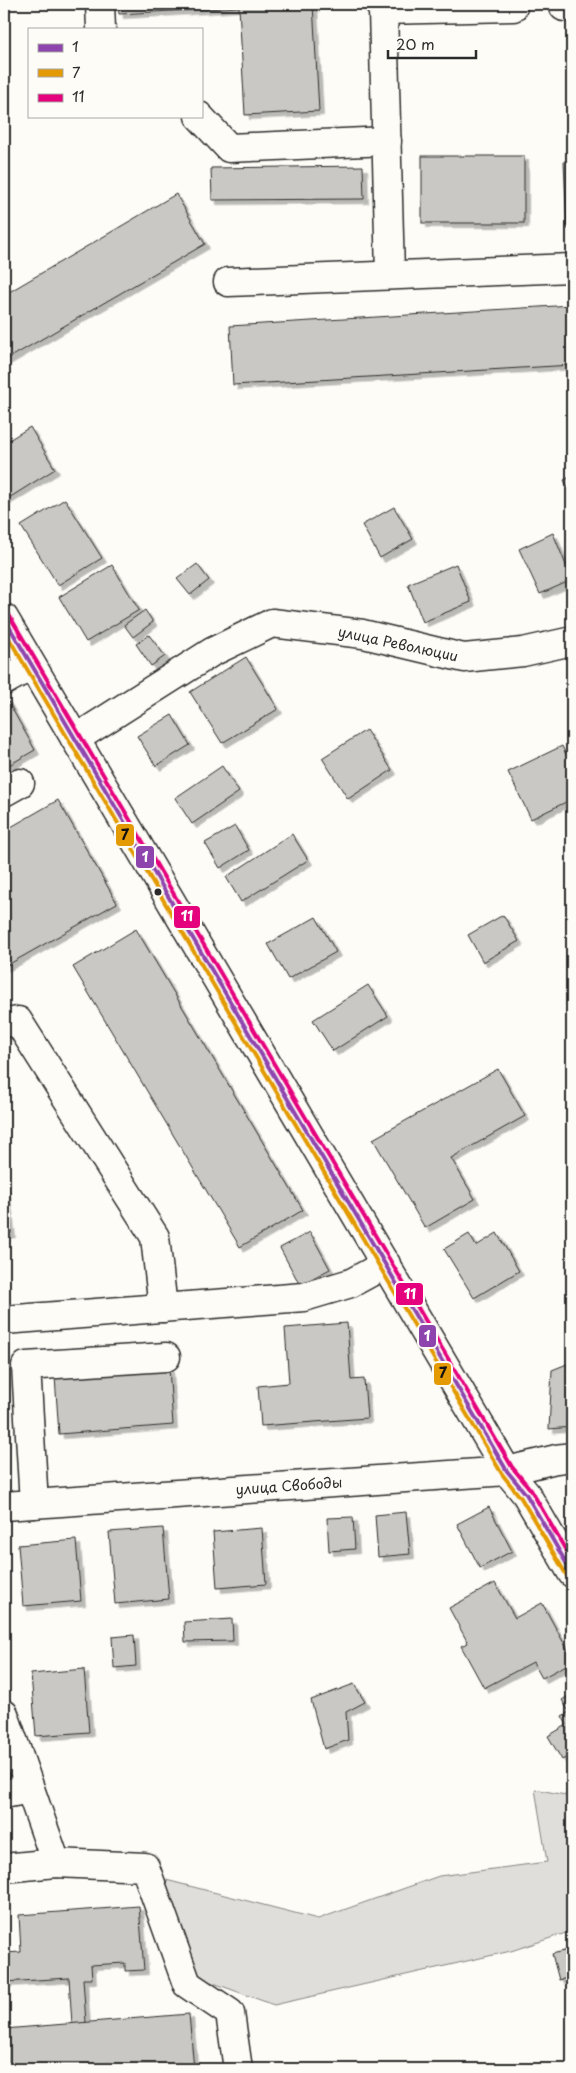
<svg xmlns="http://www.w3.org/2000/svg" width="576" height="2073" font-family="'Playpen Sans',sans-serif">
  <defs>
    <filter id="shadow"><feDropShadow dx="4.5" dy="4.5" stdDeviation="0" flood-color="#0004"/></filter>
  </defs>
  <rect width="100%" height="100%" fill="#fdfcf7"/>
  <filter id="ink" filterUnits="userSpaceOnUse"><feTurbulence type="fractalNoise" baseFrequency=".02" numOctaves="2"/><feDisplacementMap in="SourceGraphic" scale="10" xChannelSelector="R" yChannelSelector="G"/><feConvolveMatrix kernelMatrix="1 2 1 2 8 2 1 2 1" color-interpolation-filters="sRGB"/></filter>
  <g filter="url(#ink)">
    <path fill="#dfdeda" stroke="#858482" d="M535,1789l30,6 7,18v118l-61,20 -237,54 -91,-33 -17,-92 152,39 121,-43 108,-14z"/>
    <g fill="#c9c8c4" stroke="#2b2b2b" filter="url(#shadow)">
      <path d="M118,4h195l6,107 -74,4 -6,-108 -120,7z"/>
      <rect x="422" y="156" width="102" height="67"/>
      <path d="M564,161h8v67l-5,1z"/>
      <path d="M363,166l1,33 -152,1 -1,-32z"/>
      <path d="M176,194l29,50 -201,117v-66z"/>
      <path d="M572,305v60l-339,20 -3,-59z"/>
      <path d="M30,427l25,42 -51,32v-58z"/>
      <path d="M572,476v21l-8,-17z"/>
      <path d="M65,499l37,59 -44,27 -37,-59z"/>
      <path d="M394,507l19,32 -33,19 -18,-33z"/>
      <path d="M553,533l19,47 -32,14 -21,-45z"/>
      <path d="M197,564l12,16 -19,15 -13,-16z"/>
      <path d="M456,564l15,38 -48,20 -15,-38z"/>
      <path d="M112,565l27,45 -53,32 -27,-45z"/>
      <path d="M145,610l8,12 -20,15 -9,-12z"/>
      <path d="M149,635l16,21 -14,10 -15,-22z"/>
      <path d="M246,657l32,52 -56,34 -32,-51z"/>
      <path d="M6,698l29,52 -31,18v-69z"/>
      <path d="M172,715l18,30 -34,21 -19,-30z"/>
      <path d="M366,730l26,40 -44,29 -26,-41z"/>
      <path d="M562,746l10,21v32l-41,20 -23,-47z"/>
      <path d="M222,766l17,26 -47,32 -17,-26z"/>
      <path d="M58,800l59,103 -113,64v-136z"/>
      <path d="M235,826l14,24 -29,18 -15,-25z"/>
      <path d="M292,834l16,26 -67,42 -15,-25z"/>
      <path d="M503,915l16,26 -36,21 -15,-27z"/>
      <path d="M316,917l20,35 -48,27 -20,-35z"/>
      <path d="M136,929l167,281 -63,37 -167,-280z"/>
      <path d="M368,985l20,31 -55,35 -20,-31z"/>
      <path d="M498,1069l27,47 -74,42 24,41 -50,29 -52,-89z"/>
      <path d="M4,1176l7,57 -7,1z"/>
      <path d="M310,1232l20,37 -30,16 -20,-37z"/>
      <path d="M497,1233l22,38 -45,27 -30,-49 25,-15 7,12z"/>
      <path d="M347,1323l4,57 13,-1 3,39 -106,8 -3,-40 31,-3 -4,-55z"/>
      <path d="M572,1362v65l-23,2 3,-59z"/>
      <path d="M169,1368l4,57 -114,9 -4,-57z"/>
      <path d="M489,1507l23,44 -32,17 -23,-44z"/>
      <path d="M406,1512l4,42 -32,3 -3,-42z"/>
      <path d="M353,1517l2,32 -26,2 -2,-33z"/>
      <path d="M163,1528l6,71 -54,5 -6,-72z"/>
      <path d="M262,1528l4,56 -49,4 -4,-56z"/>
      <path d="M76,1540l5,61 -58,5 -5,-61z"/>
      <path d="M495,1583l20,35 27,-15 30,55v4l-30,16 -9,-16 -49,26 -23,-42 7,-3 -19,-35z"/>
      <path d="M232,1619l1,22 -48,1 -1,-20z"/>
      <path d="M134,1635l2,31 -22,2 -2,-31z"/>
      <path d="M84,1669l5,63 -53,4 -5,-62z"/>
      <path d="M354,1684l11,18 -19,10 2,28 -24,9 -13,-49z"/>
      <path d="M572,1694v60l-10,6 -14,-24 19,-11 -5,-9 7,-4 -7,-12z"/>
      <path d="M139,1906l5,64 -19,1v-8l-34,2 1,14h-9l3,44 -14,1 -3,-46 -65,4v-29l17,-1 -2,-37z"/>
      <path d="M572,1949v28l-13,3 -7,-26z"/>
      <path d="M189,2014l5,55h-190v-40z"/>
    </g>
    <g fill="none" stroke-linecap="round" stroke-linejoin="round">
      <defs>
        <g id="minor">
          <path d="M100,4l1,25"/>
          <path d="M379,4l4,6 7,264"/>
          <path d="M564,7l8,-1"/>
          <path d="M383,10l130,-3"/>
          <path d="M199,116l30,32 158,-7"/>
          <path d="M228,282l344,-14"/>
          <path d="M4,618l503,853 19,23 46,79"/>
          <path d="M4,681l27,-15"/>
          <path d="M75,739l137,-87 60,-29 91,11 101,24 59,-6 49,-11"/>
          <path d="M4,792l16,-9"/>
          <path d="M4,1023l14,-2 137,216 8,71"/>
          <path d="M4,1320l300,-23 47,-14 35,-19"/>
          <path d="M34,1504l-8,-138 140,-9"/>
          <path d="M4,1506l503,-35 49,-12 16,-2"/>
          <path d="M4,1714l52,149"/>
          <path d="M4,1794l26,-5"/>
          <path d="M4,1868l52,-5 89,4 42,117 43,29 8,56"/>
        </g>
      </defs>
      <use href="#minor" stroke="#2b2b2b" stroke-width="31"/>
      <use href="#minor" stroke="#fdfcf7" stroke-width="28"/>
      <defs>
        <path id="bus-1" d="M4,618l503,853 19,23 46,79"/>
        <path id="bus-2" d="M4,630l498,844 19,24 46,78"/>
        <path id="bus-3" d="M9,615l503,852 19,23 41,71"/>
      </defs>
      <use href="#bus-1" stroke="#fdfcf7" stroke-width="8"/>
      <use href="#bus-2" stroke="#fdfcf7" stroke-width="8"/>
      <use href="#bus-3" stroke="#fdfcf7" stroke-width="8"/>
      <use href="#bus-1" stroke="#8e44ad" stroke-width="4"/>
      <use href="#bus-2" stroke="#e39a04" stroke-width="4"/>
      <use href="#bus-3" stroke="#e5007d" stroke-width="4"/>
    </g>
  </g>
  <circle fill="#2b2b2b" stroke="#fdfcf7" stroke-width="2" cx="158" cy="892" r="4.5"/>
  <g text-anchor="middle" stroke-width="5" stroke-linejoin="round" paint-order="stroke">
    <g font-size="14" fill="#2b2b2b" stroke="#fdfcf7">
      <text transform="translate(398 644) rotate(12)" y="5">улица Революции</text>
      <text transform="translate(289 1486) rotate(-4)" y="5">улица Свободы</text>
    </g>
  </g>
  <g stroke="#fdfcf7" stroke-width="2">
    <rect x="115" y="823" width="20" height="24" rx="5" fill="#e39a04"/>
    <rect x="135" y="845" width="20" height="24" rx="5" fill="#8e44ad"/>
    <rect x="173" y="905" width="28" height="24" rx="5" fill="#e5007d"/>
    <rect x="395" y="1282" width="29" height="24" rx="5" fill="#e5007d"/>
    <rect x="418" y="1324" width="19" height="24" rx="5" fill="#8e44ad"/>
    <rect x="433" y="1362" width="19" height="24" rx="5" fill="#e39a04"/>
  </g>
  <g font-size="14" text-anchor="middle" font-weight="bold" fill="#fff">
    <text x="145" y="862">1</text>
    <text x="187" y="921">11</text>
    <text x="410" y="1299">11</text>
    <text x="427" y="1341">1</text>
  </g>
  <g font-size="14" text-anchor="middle" font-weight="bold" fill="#111">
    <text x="125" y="840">7</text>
    <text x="443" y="1378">7</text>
  </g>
  <rect width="576" height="2073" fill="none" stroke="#fdfcf7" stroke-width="20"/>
  <rect x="10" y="10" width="556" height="2053" fill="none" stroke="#2b2b2b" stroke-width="2" filter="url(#ink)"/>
  <rect x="28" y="28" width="175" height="90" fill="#fdfcf7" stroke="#a9a8a5"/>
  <rect x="38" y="44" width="25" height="8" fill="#8e44ad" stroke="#a9a8a5"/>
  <text x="72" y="52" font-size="15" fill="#2b2b2b">1</text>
  <rect x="38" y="69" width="25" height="8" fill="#e39a04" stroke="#a9a8a5"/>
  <text x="72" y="78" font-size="15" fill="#2b2b2b">7</text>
  <rect x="38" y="94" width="25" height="8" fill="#e5007d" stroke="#a9a8a5"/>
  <text x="72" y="102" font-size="15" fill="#2b2b2b">11</text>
  <path d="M388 50v8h88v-8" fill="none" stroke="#2b2b2b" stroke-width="2.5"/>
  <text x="396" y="50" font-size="15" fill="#2b2b2b" stroke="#fdfcf7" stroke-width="4" paint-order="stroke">20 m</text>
</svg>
